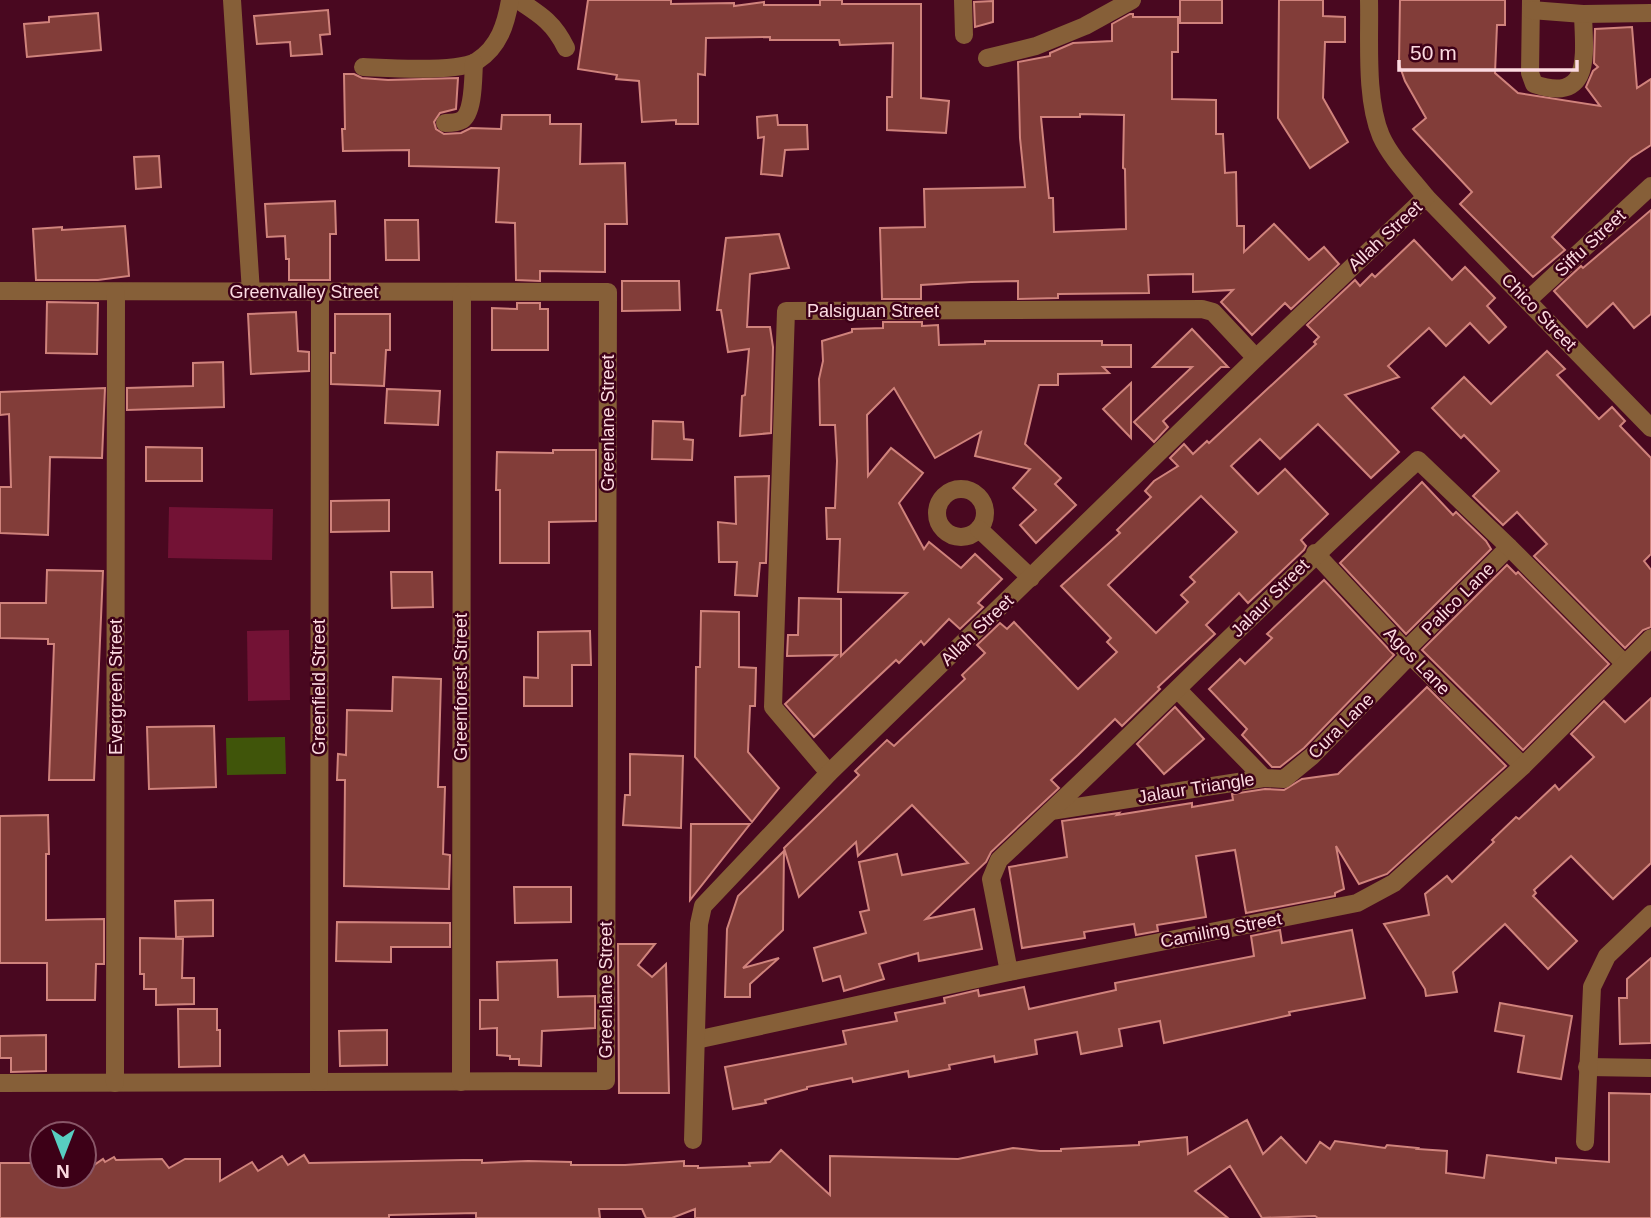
<svg xmlns="http://www.w3.org/2000/svg" width="1651" height="1218" font-family="Arial,sans-serif">
  <rect width="100%" height="100%" fill="#490820"/>
  <g fill="#731235">
    <path d="M169,507l104,2 -1,51 -104,-2z"/>
    <path d="M289,630l1,70 -42,1 -1,-70z"/>
  </g>
  <path fill="#40550a" d="M285,737l1,37 -59,1 -1,-37z"/>
  <g fill="#823d39" stroke="#d0837c" stroke-width="2" fill-rule="evenodd">
    <path d="M588,0h83v4l63,-1v3l30,-4v3h56v-5h22v4h79v94l28,3 -3,32 -59,-3v-33h5l1,-54 -53,2 -1,-5h-69v-3l-64,1 -1,37 -7,-1v50h-22v-4l-34,2 -3,-41 -23,-2 1,-4 -39,-6z"/>
    <rect x="1180" y="0" width="42" height="23"/>
    <path d="M1279,0h44v16l22,1v25h-20l-2,56 25,44 -38,26 -32,-50z"/>
    <path d="M1400,0h105v25h-8l-2,48 23,20 82,13 -14,-19 7,-16 5,-4 -4,-4 1,-34 37,-2 5,61 14,-9v66l-20,13 -79,79 13,13 -32,27 -73,-73 12,-12 -59,-63 13,-11 -21,-37 -6,-17z"/>
    <path d="M993,1v21l-18,5 -1,-25z"/>
    <path d="M328,10l2,24 -10,1 2,19 -31,2 -1,-14 -33,2 -3,-28z"/>
    <path d="M98,13l3,37 -74,7 -3,-33 25,-2v-5z"/>
    <path d="M1130,14h3v3h45v35h-6v47l44,1v34h7l2,39 11,-1 1,54h7v26l30,-28 35,36 15,-13 15,17 -48,45 -6,-6 -33,32 -31,-33 12,-12 -40,2v-18l-45,1 1,18 -91,1v4l-40,1v-18l-47,1 -50,3v14h-39l-2,-71 45,-1 -1,-38 101,-2 -5,-49 -2,-76 32,-6v-3l23,-10 39,-2v-17zM1080,114l44,1 -1,53 2,1 1,60 -72,3 -1,-34h-4l-8,-81h39z"/>
    <path d="M344,74h10l8,4 26,2 70,-2 -2,31 -16,4 -6,9 2,7 8,5 17,-1 10,-5 30,1 1,-14h48v9h31l-1,40 45,-1 2,61h-22v48l-65,-1v10l-24,-1 -1,-57 -19,-1 3,-54 -90,-2v-16l-66,1 -1,-22h3z"/>
    <path d="M777,115l1,10h29l1,24 -23,1 -3,26 -21,-2 3,-37 -6,1 -1,-21z"/>
    <path d="M159,156l2,31 -25,2 -2,-32z"/>
    <path d="M335,201l1,33h-6v46h-41v-21h-3l-1,-23 -18,1 -2,-33z"/>
    <path d="M1651,210v104l-17,14 -21,-25 -26,24 -33,-36 27,-25 2,2z"/>
    <path d="M385,220h33l1,40h-33z"/>
    <path d="M125,226l4,50 -31,4h-62l-3,-51 29,-2v3z"/>
    <path d="M779,234l10,34 -39,6 -3,53h23l3,20 -2,86 -31,3 2,-40 3,-1 4,-46 -21,3 -7,-42h-4l9,-72z"/>
    <path d="M1414,240l38,40 13,-13 30,31 -8,8 19,21 -17,16 -19,-20 -24,23 -17,-18 -41,38 11,11 -54,18 54,57 -28,26 -53,-54 -38,35 -20,-20 -29,27 27,28 27,-25 43,45 -27,26 5,6 -2,4 -56,53 -9,-10 -33,32 9,9 -57,53 2,2 -38,37 -7,-7 -37,36 -27,25 8,8 -68,64 -5,10 -60,57 48,-10 8,40 -63,12 -1,-8 -39,11 5,15 -40,12 -4,-15 -17,5 -9,-33 52,-15 -6,-21 9,-2 -10,-48 38,-8 5,21 66,-12 -56,-58 -54,51 -2,-14 -57,55 -15,-49 75,-73 -4,-4 32,-31 7,6 71,-67 -3,-4 23,-22 -8,-8 23,-22 7,6 7,-7 64,67 39,-37 -10,-10 4,-4 -50,-52 59,-53 -3,-3 34,-33 -6,-6 9,-10 24,-15 -8,-8 14,-14 9,10 14,-13 2,2 107,-99 -2,-2 5,-5 -12,-12 48,-45 5,6 12,-12 3,3zM1201,496l36,36 -47,45 5,5 -14,13 7,7 -32,31 -48,-48z"/>
    <path d="M622,281h57l1,29 -58,1z"/>
    <path d="M47,302l51,1 -1,51 -51,-1z"/>
    <path d="M517,303h23v6h8v41h-56v-42l25,1z"/>
    <path d="M296,312l2,39 11,1v19l-58,3 -3,-60z"/>
    <path d="M335,314h55v36h-4l-2,36 -53,-2v-31h4z"/>
    <path d="M883,322h39v4l16,-1 1,20 46,-1v-3h117v4h29v22h-28l6,6 -51,1v11h-19l-14,59 36,34 -6,6 21,21 -40,38 -16,-18 16,-15 -23,-22 17,-19 -55,-13 6,-24 -46,26 -41,-70 -27,27 1,61 23,-28 32,25 -24,30 25,46 5,-7 32,26 14,-14 27,25 -24,24 5,4 -23,22 -11,-10 -25,26 -3,-4 -22,22 -3,-3 -82,77 -29,-33 52,-49 -50,1 1,-21h10l1,-37 42,1v57l66,-63 -69,-1 2,-53h-13l-1,-31h9l2,-47 -2,-36h-15l-1,-46 4,-18 -1,-20 30,-9v-3l31,-1z"/>
    <path d="M1192,329l36,38h-7l-58,54 5,6 -14,15 -20,-20 58,-55h-39z"/>
    <path d="M1547,351l18,18 -8,6 42,44 13,-12 13,14 -5,5 31,32v96l-7,7 7,9v57l-8,3 -18,18 -91,-92 13,-12 -30,-32 -14,13 -30,-29 26,-25 -35,-36 -3,3 -29,-30 32,-31 27,27z"/>
    <path d="M223,362l1,45 -97,3v-22l66,-2v-23z"/>
    <path d="M1131,383v55l-28,-29z"/>
    <path d="M105,388l-3,70 -52,-1 -2,78 -48,-2v-46h11l-2,-73 -9,1v-23z"/>
    <path d="M387,389l53,2 -2,34 -53,-2z"/>
    <path d="M653,421l30,1 1,17 9,1 -1,20 -40,-1z"/>
    <path d="M146,447l56,1v33h-56z"/>
    <path d="M553,450h43v71l-47,1v41h-49v-73h-4l1,-38 56,1z"/>
    <path d="M769,476l-3,87h-6l-3,33 -22,-1 2,-33h-18l-1,-40 18,2 -1,-47z"/>
    <path d="M1422,482l31,33 3,-3 30,29 5,8 -85,85 -66,-71z"/>
    <path d="M389,500v31l-58,1v-31z"/>
    <path d="M1507,565l9,9 2,-2 91,92 -86,86 -101,-100z"/>
    <path d="M47,570l56,1 -9,209h-45l5,-136h-6v-5l-48,-1v-35h46z"/>
    <path d="M391,572h41l1,35 -41,1z"/>
    <path d="M1324,580l70,75 -90,93 -24,19h-8l-30,-32 5,-6 -38,-40 31,-30 5,5 27,-26 -5,-4z"/>
    <path d="M701,611l38,1v55l17,1 -1,38h-5l-2,46 31,36 -27,34 -57,-65 1,-90h4z"/>
    <path d="M590,631l1,34h-19v41h-48v-29l14,1v-46z"/>
    <path d="M393,677l48,2 -3,108h7l-2,67 7,1 -1,34 -105,-3 1,-106h-8l1,-26 8,1 1,-45 45,1z"/>
    <path d="M1427,687l79,79 -119,108 -28,10 -23,-38 8,43 -9,4v3l-89,17 -11,-63 -39,6 10,61 -49,8 1,6 -22,4 -2,-11 -50,8 1,6 -63,10 -13,-81 58,-10 -5,-36 57,-8 -2,2 75,-12v4l41,-7 -1,-6 33,-5 19,1 18,-11 36,-5z"/>
    <path d="M1651,698v165l-38,36 -42,-43 -37,34 2,3 -3,3 44,45 -29,28 -43,-45 -52,48 4,20 -31,4 -1,-7 -41,-65 45,-9 -4,-21 22,-18 5,6 42,-40 -2,-2 24,-23 3,2 36,-34 4,5 35,-33 -23,-23 33,-33 21,21z"/>
    <path d="M1175,707l29,32 -40,35 -27,-30z"/>
    <path d="M214,726l2,61 -67,2 -2,-62z"/>
    <path d="M630,754l53,2 -2,72 -58,-3 2,-30h5z"/>
    <path d="M48,815l1,39h-3v66l58,-1v45h-8l-1,36h-48v-37h-47v-147z"/>
    <path d="M691,824h59l-60,76z"/>
    <path d="M784,851l-1,79 -40,38 36,-10 -29,26v13h-25l2,-68 11,-33z"/>
    <path d="M514,887h57v35l-56,1z"/>
    <path d="M213,900v36l-37,1 -1,-36z"/>
    <path d="M337,922l113,1v24h-59v15l-55,-1z"/>
    <path d="M1280,930l2,13 70,-13 13,68 -76,14 1,3 -126,28 -4,-22 -41,8 3,17 -41,8 -4,-22 -42,8 2,14 -42,8 -1,-6 -45,9 1,4 -41,8 -1,-6 -55,11 -1,-4 -45,9v2l-42,11 1,3 -33,6 -8,-42 121,-23 -3,-13 54,-10 -2,-8 50,-10 -1,-5 34,-8 1,6 45,-9 5,22 87,-19 -1,-7 139,-27 -3,-20z"/>
    <path d="M140,938l43,1 -1,39h12v26l-38,1v-16h-12v-15h-4z"/>
    <path d="M618,944h37l-17,21 14,12 14,-13 3,129h-50z"/>
    <path d="M1651,958v85l-31,1 -1,-46h8v-19z"/>
    <path d="M557,960l1,37 37,-1v32l-53,3 -1,35 -22,-1v-6h-9v-3l-13,-1v-27l-17,1v-29h18l-1,-38z"/>
    <path d="M1500,1003l72,13 -11,63 -43,-7 6,-36 -29,-5z"/>
    <path d="M178,1009h39v21h3v36l-41,1z"/>
    <path d="M387,1030v35l-47,1 -1,-35z"/>
    <path d="M46,1035v36l-35,1v-14h-11v-22z"/>
    <path d="M1609,1093l42,1v124h-333l-3,-2 -53,2 -32,-52 -35,25 33,27h-533v-9l-23,9h-26l-4,-9h-43l1,9h-124v-5l-87,2v3h-389v-55h42v13h42v-11l7,-5 3,5 9,-6 2,3 9,-5 2,3 46,-1 7,9 16,-9h35v22l32,-19 6,9 24,-15 6,9 16,-10 5,8 154,-3h19v3l46,-2 43,1v3h54l59,-4v5h14v2l52,-2 -1,-3 21,-1 11,-12 49,45v-39l128,3 55,-11 27,3h21v-2l78,-4v-3l48,-5 1,17 59,-34 16,34 18,-17 25,26 14,-21 10,7 5,-8 50,7 2,-3 31,3 -1,1 30,2 -1,22 38,5 3,-23 69,8v-5l53,4z"/>
  </g>
  <g fill="none" stroke-linecap="round" stroke-linejoin="round">
    <g stroke="#865f38" stroke-width="18">
      <path d="M232,0l19,292"/>
      <path d="M518,0c23,15 36,23 48,48"/>
      <path d="M963,0l1,35"/>
      <path d="M1369,0c1,40 -4,98 12,136 10,22 30,42 45,61l225,231"/>
      <path d="M1531,0l-1,73 4,11c59,20 50,-31 49,-70"/>
      <path d="M1531,10l52,4 68,-1"/>
      <path d="M987,58l49,-12 49,-20 47,-26"/>
      <path d="M363,67c25,1 95,6 114,-6 22,-14 29,-37 33,-61"/>
      <path d="M445,123c5,0 12,0 17,-3 12,-8 11,-43 12,-57"/>
      <path d="M0,291l608,1 -2,789 -606,2"/>
      <path d="M1528,300l123,-114"/>
      <circle cx="961" cy="513" r="24"/>
      <path d="M979,529l52,49"/>
      <path d="M1315,553l95,102 113,111"/>
      <path d="M1406,650l103,-103"/>
      <path d="M1178,690l86,88"/>
      <path d="M829,773l-56,-66 13,-396 416,-2 11,3 43,46"/>
      <path d="M1051,811l213,-33 20,1 28,-23 98,-101"/>
      <path d="M1009,972l-18,-93 8,-19c141,-132 276,-270 419,-400l91,87 115,116"/>
      <path d="M696,1040l313,-68 348,-69 37,-20 129,-117 128,-128"/>
      <path d="M1587,1067l64,1"/>
      <path d="M319,1082l1,-790"/>
      <path d="M461,1082l1,-789"/>
      <path d="M115,1083l1,-791"/>
      <path d="M693,1140l6,-216 4,-18 126,-133 427,-415 170,-161"/>
      <path d="M1585,1142l7,-155 15,-31 44,-42"/>
    </g>
  </g>
  <g text-anchor="middle" stroke-width="5" stroke-linejoin="round" paint-order="stroke">
    <g font-size="18" fill="#fcdae1" stroke="#3d0017">
      <text transform="translate(1385 236) rotate(-43)" y="6">Allah Street</text>
      <text transform="translate(1590 243) rotate(-43)" y="6">Siffu Street</text>
      <text x="304" y="298">Greenvalley Street</text>
      <text x="873" y="317">Palsiguan Street</text>
      <text transform="translate(1539 312) rotate(46)" y="6">Chico Street</text>
      <text transform="translate(608 423) rotate(-90)" y="6">Greenlane Street</text>
      <text transform="translate(1270 598) rotate(-45)" y="6">Jalaur Street</text>
      <text transform="translate(1458 599) rotate(-45)" y="6">Palico Lane</text>
      <text transform="translate(977 630) rotate(-44)" y="6">Allah Street</text>
      <text transform="translate(1417 661) rotate(46)" y="6">Agos Lane</text>
      <text transform="translate(116 687) rotate(-90)" y="6">Evergreen Street</text>
      <text transform="translate(319 687) rotate(-90)" y="6">Greenfield Street</text>
      <text transform="translate(461 687) rotate(-90)" y="6">Greenforest Street</text>
      <text transform="translate(1341 726) rotate(-45)" y="6">Cura Lane</text>
      <text transform="translate(1196 788) rotate(-9)" y="6">Jalaur Triangle</text>
      <text transform="translate(1221 930) rotate(-11)" y="6">Camiling Street</text>
      <text transform="translate(606 990) rotate(-90)" y="6">Greenlane Street</text>
    </g>
  </g>
  <g transform="translate(63 1155) rotate(180)"><circle r="33" fill="#3d0017" stroke="#895768" stroke-width="2"/>
  <path d="M0-5L12 26L0 18L-12 26Z" fill="#58cec1"/>
  <text y="-10" font-size="19" font-weight="bold" text-anchor="middle" fill="#fcdae1">N</text>
  </g>
  <path d="M1399 60v10h178v-10" fill="none" stroke="#fcdae1" stroke-width="3.5"/>
  <text x="1410" y="60" font-size="21" fill="#fcdae1" stroke="#3d0017" stroke-width="5" paint-order="stroke">50 m</text>
</svg>
